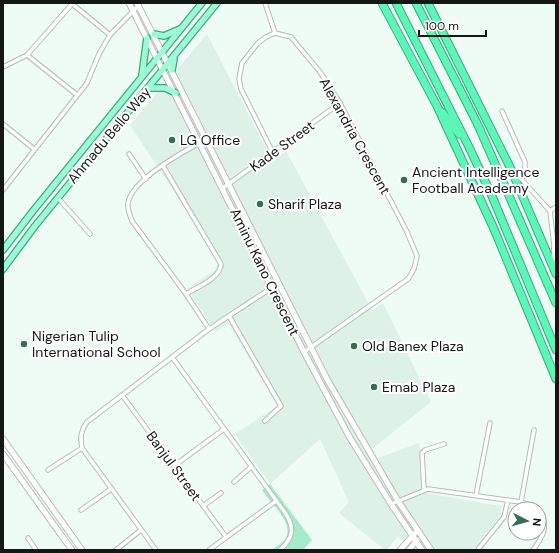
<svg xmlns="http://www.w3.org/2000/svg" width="559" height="553" font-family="'DM Sans',sans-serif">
  <rect width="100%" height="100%" fill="#effbf5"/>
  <path fill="#ddf1e7" d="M207,34l66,128 13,-11 86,159 11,-7 48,99 -59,47 6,9 41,-15 7,41 -6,3 11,7 70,12 -1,11 -21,24 7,6 -2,3h-74l-12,-14 -11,14h-2l-46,-37 10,-11 -29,-63 -50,45 -35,-50 42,-28 -49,-83 -12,9 -29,-43 29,-20 1,-7 -27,-46 -60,-91z"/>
  <path fill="#a5ebc9" d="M270,484l42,56 -9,10h-31c4,-3 11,-8 14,-12 8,-16 -17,-36 -24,-48z"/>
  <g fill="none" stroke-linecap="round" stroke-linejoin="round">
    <defs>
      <g id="street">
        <path d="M71,3l39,32"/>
        <path d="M265,3l10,30"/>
        <path d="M27,55l50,40"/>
        <path d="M3,67l24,-12 45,-51"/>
        <path d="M502,111l23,51v13l-4,4"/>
        <path d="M3,124l31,25"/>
        <path d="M207,139c-21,11 -75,40 -79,64 -1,6 2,12 4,18l54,73 23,35"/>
        <path d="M273,153l-32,-64 -2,-10 3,-16 16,-20 8,-6 9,-4 16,4 29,35 20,31 67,129 10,24 -3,13 -6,10 -104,73"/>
        <path d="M129,154l17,25"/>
        <path d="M163,166l58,98c0,14 -24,23 -35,30"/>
        <path d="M515,172l35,39 4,34 -1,19"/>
        <path d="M223,188l117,-85"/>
        <path d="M3,190l84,-107 12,-29 11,-19 29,-30"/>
        <path d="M58,198l32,36"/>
        <path d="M550,211l6,-4"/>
        <path d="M229,316l52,90 -16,15"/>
        <path d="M172,357l114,157c9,15 7,24 -6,36"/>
        <path d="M122,395l104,142"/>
        <path d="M174,466l50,-37"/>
        <path d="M48,470l34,-22"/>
        <path d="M234,482l17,-15"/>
        <path d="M424,489l-2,-36 3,-3 19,-6"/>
        <path d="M476,495l14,-72"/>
        <path d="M521,502l13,-72"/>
        <path d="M391,504l37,-15 93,13 9,3 6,4"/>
        <path d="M203,506l18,-13"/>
        <path d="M81,510l30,-21"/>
        <path d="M28,538l8,12"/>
        <path d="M479,548l25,-31 4,-17"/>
        <path d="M116,550l25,-20"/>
        <path d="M156,550l-74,-102c-2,-11 -1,-18 5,-26l122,-93 70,-46"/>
        <path d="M209,550l67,-49"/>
        <path d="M533,550c9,-12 17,-24 6,-38"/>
      </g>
      <g id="secondary">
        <path d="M129,3l175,349 46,86 41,66 31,46"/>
        <path d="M137,3l190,376 71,122 33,49"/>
        <path d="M3,439l79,111"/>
        <path d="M3,454l69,96"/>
        <path d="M400,550l17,-19"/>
        <path d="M409,550l8,-10"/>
      </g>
      <g id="primary">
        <path d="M154,34l10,2 16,-7"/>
        <path d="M172,70l2,-11"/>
        <path d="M142,75l5,-37"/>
        <path d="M148,88h17l11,5"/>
        <path d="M3,250l30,-39 169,-208"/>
        <path d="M3,269l32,-43 182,-223"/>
      </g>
      <g id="highway">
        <path d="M382,3l55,103 57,123 62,150"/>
        <path d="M396,3l72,142 24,51 64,154"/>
        <path d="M416,3l62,122 78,178"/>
        <path d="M428,3l83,166 45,105"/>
        <path d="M442,112l17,22"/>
      </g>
    </defs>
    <use href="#street" stroke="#b3beb8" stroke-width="5.5"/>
    <use href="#secondary" stroke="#b3beb8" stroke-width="7"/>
    <use href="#primary" stroke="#42a87f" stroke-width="8"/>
    <use href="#highway" stroke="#42a87f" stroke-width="9"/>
    <use href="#street" stroke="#fff" stroke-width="3.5"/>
    <use href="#secondary" stroke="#fff" stroke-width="5"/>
    <use href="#primary" stroke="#9dfad4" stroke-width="5.5"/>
    <use href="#highway" stroke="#5bf6b8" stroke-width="7"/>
  </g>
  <g fill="#366d55" stroke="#fff" stroke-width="1.5">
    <circle cx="172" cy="140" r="4"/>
    <circle cx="404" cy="180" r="4"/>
    <circle cx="260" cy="204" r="4"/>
    <circle cx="24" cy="344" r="4"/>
    <circle cx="354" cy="346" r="4"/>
    <circle cx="374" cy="387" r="4"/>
  </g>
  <g text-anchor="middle" stroke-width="4" stroke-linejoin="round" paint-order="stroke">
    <g font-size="14" fill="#131715" stroke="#fff">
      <text transform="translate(109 135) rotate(-50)" y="5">Ahmadu Bello Way</text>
      <text transform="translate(355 136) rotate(61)" y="5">Alexandria Crescent</text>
      <text transform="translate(282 146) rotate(-36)" y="5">Kade Street</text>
      <text transform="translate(265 272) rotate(64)" y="5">Aminu Kano Crescent</text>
      <text transform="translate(174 466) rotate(54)" y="5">Banjul Street</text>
    </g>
    <g font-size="14" fill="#131715" stroke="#fff" text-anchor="start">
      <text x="180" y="145">LG Office</text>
      <text x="412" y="177">Ancient Intelligence<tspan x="412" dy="16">Football Academy</tspan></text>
      <text x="268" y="209">Sharif Plaza</text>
      <text x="32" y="341">Nigerian Tulip<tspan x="32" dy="16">International School</tspan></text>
      <text x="362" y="351">Old Banex Plaza</text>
      <text x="382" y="392">Emab Plaza</text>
    </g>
  </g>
  <rect width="559" height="553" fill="none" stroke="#131715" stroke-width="8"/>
  <g transform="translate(527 521) rotate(96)"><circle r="19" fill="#ffffff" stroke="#a1a2a1"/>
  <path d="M0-3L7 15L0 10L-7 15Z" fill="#366d55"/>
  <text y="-6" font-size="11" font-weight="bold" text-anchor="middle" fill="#131715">N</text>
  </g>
  <path d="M419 30v6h67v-6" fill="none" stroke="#131715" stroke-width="2"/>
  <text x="425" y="30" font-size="12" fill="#131715" stroke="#ffffff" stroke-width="3" paint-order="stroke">100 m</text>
</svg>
